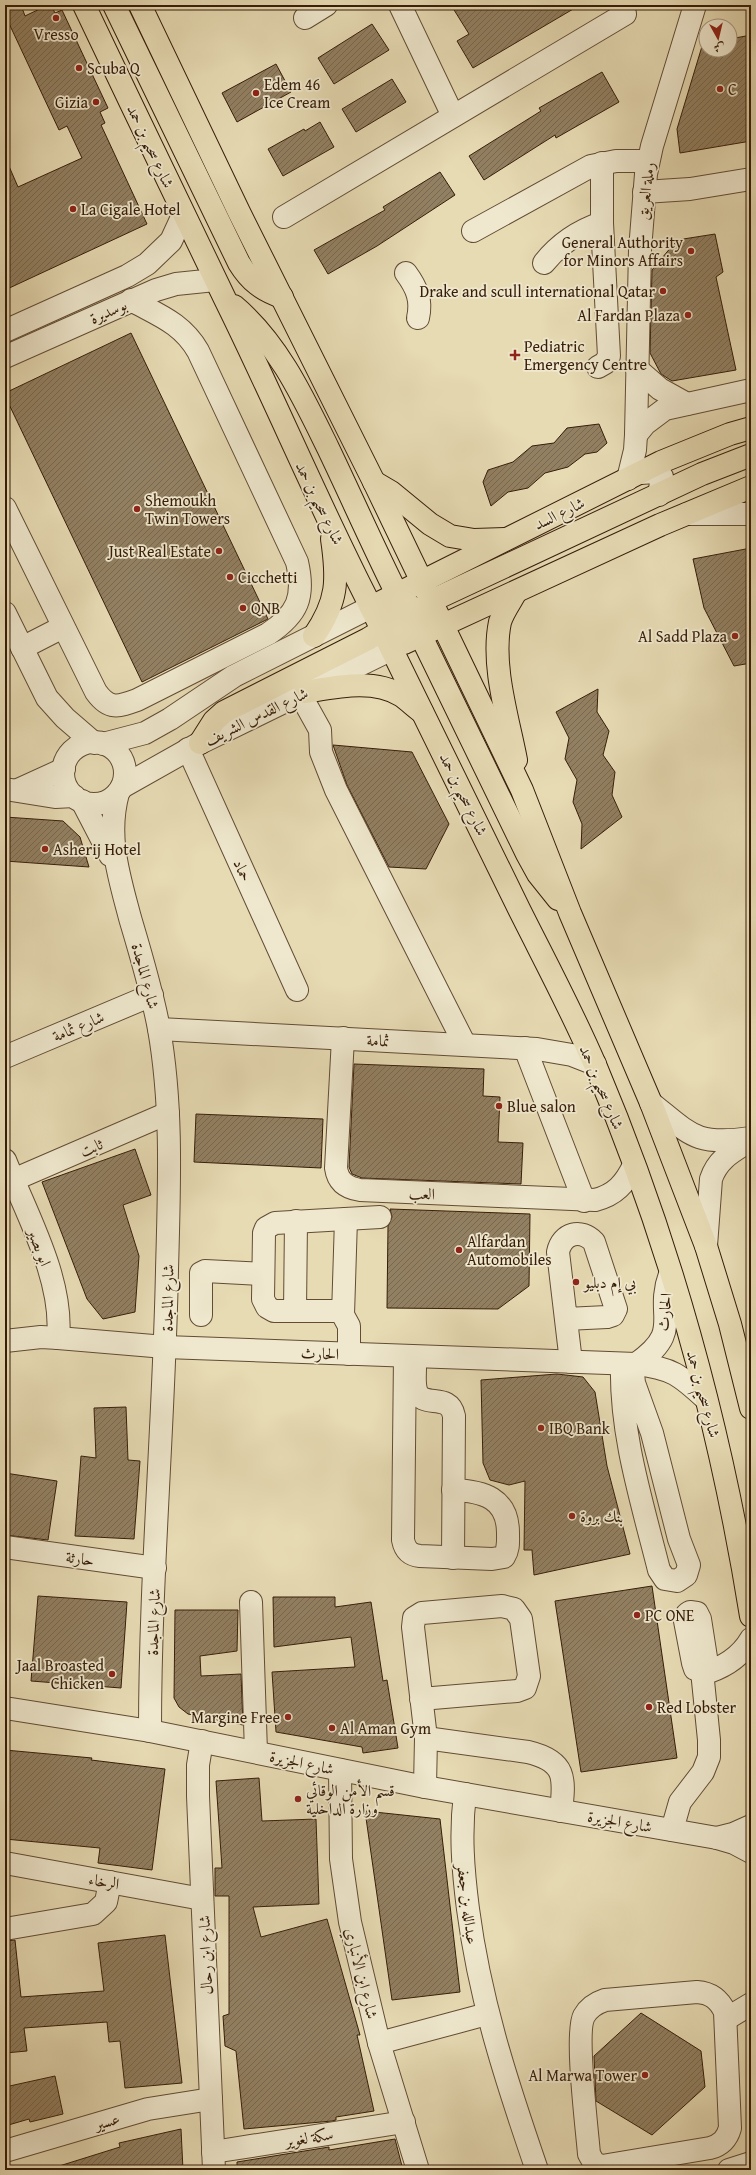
<svg xmlns="http://www.w3.org/2000/svg" width="756" height="2175" font-family="'Gentium Book Plus',Amiri,serif">
  <defs>
    <pattern id="building-hatch" width="6" height="6" patternUnits="userSpaceOnUse"><rect width="6" height="6" fill="#928062"/><path d="M-1 1l2-2M0 6l6-6M5 7l2-2" fill="none" stroke="#78684f"/></pattern>
  </defs>
  <rect width="100%" height="100%" fill="#e7dbb4"/>
  <filter id="stains"><feTurbulence type="fractalNoise" baseFrequency=".005" numOctaves="4"/><feColorMatrix values="0 0 0 0 .2 0 0 0 0 .09 0 0 0 0 .02 0 0 0 .5 -.17"/></filter>
  <radialGradient id="worn" r=".72"><stop offset=".6" stop-color="#630" stop-opacity="0"/><stop offset="1" stop-color="#630" stop-opacity=".3"/></radialGradient>
  <g fill="url(#building-hatch)" stroke="#361d09">
    <path d="M5,5h16l4,11 23,-11h3l4,8 7,-3 46,98 -8,4 5,11 -4,2 46,99 -142,66v-133l13,30 64,-29 -15,-32 -8,4 -54,-115z"/>
    <path d="M451,5h129l-107,63 -16,-27 12,-7z"/>
    <path d="M372,24l17,26 -55,34 -16,-26z"/>
    <path d="M751,35v106l-71,12 -3,-24 26,-86h3v7h24v-11z"/>
    <path d="M276,64l15,28 -54,30 -15,-29z"/>
    <path d="M602,72l17,30 -63,36 -1,-3 -71,45 -15,-24 72,-45 -2,-3z"/>
    <path d="M392,79l14,23 -50,30 -14,-23z"/>
    <path d="M320,122l14,25 -51,29 -15,-27 36,-20 1,2z"/>
    <path d="M440,172l15,23 -78,51 -49,28 -14,-24 71,-40 -2,-3z"/>
    <path d="M715,234l8,38 -7,5 20,93 -64,11 -11,-7 -11,-21 2,-83 25,-30z"/>
    <path d="M131,333l137,286 -126,63 -137,-286v-3z"/>
    <path d="M599,424l8,19 -10,9 -12,2 -17,13 -23,6 -17,15 -20,4 -17,14 -8,-24 5,-12 25,-8 19,-16 22,-3 13,-15z"/>
    <path d="M751,548v115l-17,3 -30,-58 -11,-49z"/>
    <path d="M598,689l-1,23 12,19 -6,24 12,17 -3,23 10,22 -41,32 1,-25 -9,-22 4,-22 -12,-21 4,-21 -13,-26z"/>
    <path d="M333,745l79,7 37,72 -23,45 -37,-2 -42,-82z"/>
    <path d="M5,817l58,4 17,16 9,30 -84,-6z"/>
    <path d="M354,1064l130,5 -1,27 17,1 -2,45 25,1 -2,41 -159,-6 -10,-4 -3,-7z"/>
    <path d="M196,1114l127,5 -2,49 -127,-6z"/>
    <path d="M135,1149l16,46 -28,10 16,51 -4,56 -32,7 -16,-20 -45,-117z"/>
    <path d="M390,1209l140,5 -1,72 -31,23 -111,-1 1,-82 4,-9z"/>
    <path d="M557,1374l26,3 12,15 12,74 23,88 -96,21 -2,-25h-8l1,-69 -16,4 -19,-5 -7,-17 -2,-83z"/>
    <path d="M126,1407l2,53 12,1 -6,78 -59,-3 6,-80 15,2 -2,-50z"/>
    <path d="M5,1473l52,8 -9,59 -43,-5z"/>
    <path d="M652,1586l25,172 -96,14 -26,-171z"/>
    <path d="M38,1596l89,6 -6,86 -90,-7z"/>
    <path d="M273,1597h62v10l36,-5 12,79 4,-1 11,68 -35,5 -1,-6 -86,-15 -4,-60 83,-5 -4,-30 -77,10z"/>
    <path d="M175,1610h63l-1,41 -37,5 1,20 40,-2 2,51 -55,-11 -9,-7 -5,-9z"/>
    <path d="M5,1750l87,8 -1,2 74,9 -13,101 -54,-7 2,-15 -95,-9z"/>
    <path d="M259,1778l3,43 54,-2 3,85 -66,3 8,30 66,-18 33,116h-3l17,76 -38,6v3l-4,1 -88,8 -8,-78 -11,-5 -2,-30 6,-2v-118h-14v-28h7l-6,-87z"/>
    <path d="M365,1811l75,8 20,173 -68,8z"/>
    <path d="M165,1935l17,148 -57,5 -5,-47 -11,1 -2,-20 -83,6 3,23 -22,2v-112l10,-1 6,57 83,-6 -6,-48z"/>
    <path d="M641,2013l60,38 4,36 -53,48 -56,-34 -2,-45z"/>
    <path d="M55,2076l8,38 -33,8 -1,-3 -24,7v-39z"/>
    <path d="M181,2129l2,41h-126l-1,-3 64,-20 -1,-4z"/>
    <path d="M395,2139l8,31h-166v-8l92,-15v3z"/>
  </g>
  <g fill="none" stroke-linecap="round" stroke-linejoin="round">
    <defs>
      <g id="minor">
        <path d="M400,5l53,111"/>
        <path d="M305,18l21,-13"/>
        <path d="M644,192l46,-3 61,-10"/>
        <path d="M284,217l341,-203"/>
        <path d="M473,231l118,-65 25,-5h32"/>
        <path d="M544,263c16,-20 34,-32 58,-40"/>
        <path d="M406,273c11,15 16,27 12,45"/>
        <path d="M5,331l122,-55 20,-12 24,-23 12,-26"/>
        <path d="M5,357l151,-67 20,-6 39,-4"/>
        <path d="M598,367l7,-4 4,-7 -7,-133v-60"/>
        <path d="M637,369l23,20 27,15"/>
        <path d="M636,435l9,-11 20,-15 86,-19"/>
        <path d="M641,473l13,-1 8,5 -3,18"/>
        <path d="M628,479l7,-29 1,-15 4,-185 6,-76 6,-28 43,-141"/>
        <path d="M5,508l91,184c13,18 22,15 41,8l131,-66c30,-20 37,-37 29,-72l-99,-211c-16,-28 -40,-36 -67,-51"/>
        <path d="M687,514h64"/>
        <path d="M5,613l42,85 18,20 29,25"/>
        <path d="M22,648l41,-21"/>
        <path d="M300,694l20,36 1,22 15,38 129,255"/>
        <circle cx="94" cy="773" r="31"/>
        <path d="M103,744l42,-11 25,-14 64,-43 137,-69"/>
        <path d="M188,749l109,241"/>
        <path d="M122,787l78,-44 192,-94"/>
        <path d="M5,789l50,8 19,-1"/>
        <path d="M18,790l46,-21"/>
        <path d="M118,793c-12,44 1,83 12,125 11,37 22,73 29,111 14,80 10,161 8,241 -3,154 -17,307 -17,461"/>
        <path d="M82,801l28,54"/>
        <path d="M159,1029l378,20 35,6 23,9"/>
        <path d="M343,1038l-7,130c2,14 11,20 24,22l235,10c20,-5 30,-16 39,-35"/>
        <path d="M525,1048l59,153"/>
        <path d="M5,1057l147,-62"/>
        <path d="M651,1103c40,32 45,43 99,35"/>
        <path d="M5,1160c21,53 59,120 53,178"/>
        <path d="M13,1180l155,-67"/>
        <path d="M346,1219l-3,96 6,11v28"/>
        <path d="M706,1246l5,-67c7,-21 23,-28 40,-39"/>
        <path d="M295,1311l1,-90"/>
        <path d="M343,1311h-69l-7,-4 -4,-8 1,-66 2,-5 9,-5 105,-6"/>
        <path d="M201,1315v-42l4,-2 58,3"/>
        <path d="M566,1319l41,-2 6,-2 3,-6 -22,-67c-13,-14 -32,-9 -36,10l13,110"/>
        <path d="M5,1341l36,-4 17,1 107,9 471,17c36,4 44,11 70,35"/>
        <path d="M405,1356l-2,184c2,10 7,15 17,16l72,3 12,-2c5,-8 4,-15 4,-24 0,-35 -25,-42 -55,-43"/>
        <path d="M622,1364c-2,70 20,138 37,206l6,9 12,2 9,-6 3,-10 -10,-26 -27,-106 -18,-50 -2,-19"/>
        <path d="M636,1364c49,-34 18,-47 34,-90"/>
        <path d="M415,1368c0,7 -1,15 1,22 6,20 33,1 38,26l-1,142"/>
        <path d="M5,1547l150,21"/>
        <path d="M251,1602l5,150"/>
        <path d="M690,1612l7,1 3,6 7,45 -5,7 -7,-2 -2,-6 -8,-42 2,-7z"/>
        <path d="M702,1674c21,-6 38,-16 49,-35"/>
        <path d="M421,1699l96,-8 8,-3 4,-12 -8,-57 -7,-10 -12,-3 -80,7 -8,5 -1,9 13,111 -1,49"/>
        <path d="M5,1708l145,23 275,56 292,51 17,5 17,9"/>
        <path d="M426,1738l102,14c38,9 37,26 33,59"/>
        <path d="M202,1741l-4,24v31l16,374"/>
        <path d="M340,1770l1,89 9,63 29,121 39,127"/>
        <path d="M465,1794c-5,39 -2,76 3,115 12,92 39,174 69,261"/>
        <path d="M672,1830l8,-28 23,-30 6,-15v-17l-7,-69"/>
        <path d="M717,1838l16,-4 18,-8"/>
        <path d="M5,1863l197,36"/>
        <path d="M5,1929l88,-15 13,-12 4,-20"/>
        <path d="M697,1992c14,1 22,7 28,20l5,116c-3,11 -9,17 -20,20l-108,18 -8,-3 -5,-9c-2,-25 -14,-121 -5,-138 5,-9 12,-13 21,-16z"/>
        <path d="M726,2019l25,-15"/>
        <path d="M379,2043l108,-29"/>
        <path d="M5,2151l143,-42 63,-10"/>
        <path d="M213,2152l191,-30"/>
        <path d="M729,2170l22,-7"/>
      </g>
      <g id="major">
        <path d="M371,607l290,-145 69,-28 21,-6"/>
        <path d="M404,643l256,-118 91,-38"/>
      </g>
      <g id="highway">
        <path d="M84,5c47,98 93,196 141,294 48,97 90,197 139,294 52,105 104,210 155,316 26,52 54,104 77,158 74,175 125,362 155,549"/>
        <path d="M114,5l125,258c11,18 23,27 43,34"/>
        <path d="M140,5l99,207 135,270 148,308 48,123 81,190 55,143 24,78 21,84"/>
        <path d="M234,306c44,37 69,91 94,142 23,48 45,98 69,146l10,10 24,15"/>
        <path d="M374,482l17,10 39,32 20,12 24,4 31,-1"/>
        <path d="M371,607c21,5 35,12 50,29l106,218 11,20 20,25"/>
        <path d="M314,636c24,-35 24,-56 18,-97"/>
        <path d="M392,649l17,-27 22,-21 271,-127 49,-19"/>
        <path d="M305,692c31,-5 69,-14 97,4 7,5 13,11 20,16"/>
        <path d="M200,743l14,-22 10,-9 144,-73 15,-9 10,-9"/>
        <path d="M516,760c-8,-42 -25,-95 -16,-138 3,-10 11,-21 16,-30"/>
      </g>
    </defs>
    <use href="#minor" stroke="#624c34" stroke-width="24"/>
    <use href="#major" stroke="#361d09" stroke-width="24"/>
    <use href="#highway" stroke="#361d09" stroke-width="24"/>
    <use href="#minor" stroke="#efe8ce" stroke-width="22"/>
    <use href="#major" stroke="#e7dbb4" stroke-width="22"/>
    <use href="#highway" stroke="#e7dbb4" stroke-width="22"/>
  </g>
  <g fill="#8f2418" stroke="#efe8ce" stroke-width="1.5">
    <circle cx="56" cy="18" r="4"/>
    <circle cx="79" cy="68" r="4"/>
    <circle cx="720" cy="89" r="4"/>
    <circle cx="256" cy="93" r="4"/>
    <circle cx="96" cy="102" r="4"/>
    <circle cx="73" cy="209" r="4"/>
    <circle cx="691" cy="251" r="4"/>
    <circle cx="663" cy="291" r="4"/>
    <circle cx="688" cy="315" r="4"/>
    <path d="M513 349h4v4h4v4h-4v4h-4v-4h-4v-4h4z"/>
    <circle cx="137" cy="509" r="4"/>
    <circle cx="219" cy="551" r="4"/>
    <circle cx="230" cy="577" r="4"/>
    <circle cx="243" cy="608" r="4"/>
    <circle cx="735" cy="636" r="4"/>
    <circle cx="45" cy="849" r="4"/>
    <circle cx="499" cy="1106" r="4"/>
    <circle cx="459" cy="1250" r="4"/>
    <circle cx="576" cy="1282" r="4"/>
    <circle cx="541" cy="1428" r="4"/>
    <circle cx="572" cy="1516" r="4"/>
    <circle cx="637" cy="1615" r="4"/>
    <circle cx="112" cy="1674" r="4"/>
    <circle cx="649" cy="1707" r="4"/>
    <circle cx="288" cy="1717" r="4"/>
    <circle cx="332" cy="1728" r="4"/>
    <circle cx="298" cy="1799" r="4"/>
    <circle cx="645" cy="2075" r="4"/>
  </g>
  <g text-anchor="middle" stroke-width="3.5" stroke-linejoin="round" paint-order="stroke">
    <g font-size="16" fill="#361d09" stroke="#efe8ce" text-anchor="start">
      <text x="56" y="40" text-anchor="middle">Vresso</text>
      <text x="87" y="74">Scuba Q</text>
      <text x="264" y="90">Edem 46<tspan x="264" dy="18">Ice Cream</tspan></text>
      <text x="728" y="95">C</text>
      <text x="88" y="108" text-anchor="end">Gizia</text>
      <text x="81" y="215">La Cigale Hotel</text>
      <text x="683" y="248" text-anchor="end">General Authority<tspan x="683" dy="18">for Minors Affairs</tspan></text>
      <text x="655" y="297" text-anchor="end">Drake and scull international Qatar</text>
      <text x="680" y="321" text-anchor="end">Al Fardan Plaza</text>
      <text x="524" y="352">Pediatric<tspan x="524" dy="18">Emergency Centre</tspan></text>
      <text x="145" y="506">Shemoukh<tspan x="145" dy="18">Twin Towers</tspan></text>
      <text x="211" y="557" text-anchor="end">Just Real Estate</text>
      <text x="238" y="583">Cicchetti</text>
      <text x="251" y="614">QNB</text>
      <text x="727" y="642" text-anchor="end">Al Sadd Plaza</text>
      <text x="53" y="855">Asherij Hotel</text>
      <text x="507" y="1112">Blue salon</text>
      <text x="467" y="1247">Alfardan<tspan x="467" dy="18">Automobiles</tspan></text>
      <text x="584" y="1288">بي إم دبليو</text>
      <text x="549" y="1434">IBQ Bank</text>
      <text x="580" y="1522">بنك بروة</text>
      <text x="645" y="1621">PC ONE</text>
      <text x="104" y="1671" text-anchor="end">Jaal Broasted<tspan x="104" dy="18">Chicken</tspan></text>
      <text x="657" y="1713">Red Lobster</text>
      <text x="280" y="1723" text-anchor="end">Margine Free</text>
      <text x="340" y="1734">Al Aman Gym</text>
      <text x="306" y="1796">قسم الأمن الوقائي<tspan x="306" dy="18">وزارة الداخلية</tspan></text>
      <text x="637" y="2081" text-anchor="end">Al Marwa Tower</text>
    </g>
    <g font-size="16" fill="#361d09" stroke="#efe8ce">
      <text transform="translate(151 146) rotate(65)" y="6">شارع سحيم بن حمد</text>
      <text transform="translate(645 191) rotate(-83)" y="6">رملة العريق</text>
      <text transform="translate(108 311) rotate(-24)" y="6">بوسديرة</text>
      <text transform="translate(320 503) rotate(64)" y="6">شارع سحيم بن حمد</text>
      <text transform="translate(559 513) rotate(-26)" y="6">شارع السد</text>
      <text transform="translate(256 716) rotate(-26)" y="6">شارع القدس الشريف</text>
      <text transform="translate(464 794) rotate(64)" y="6">شارع سحيم بن حمد</text>
      <text transform="translate(243 870) rotate(66)" y="6">حماد</text>
      <text transform="translate(146 976) rotate(75)" y="6">شارع الماجدة</text>
      <text transform="translate(78 1026) rotate(-23)" y="6">شارع ثمامة</text>
      <text transform="translate(378 1040) rotate(3)" y="6">ثمامة</text>
      <text transform="translate(602 1087) rotate(67)" y="6">شارع سحيم بن حمد</text>
      <text transform="translate(91 1147) rotate(-23)" y="6">ثابت</text>
      <text transform="translate(422 1193) rotate(3)" y="6">العب</text>
      <text transform="translate(40 1247) rotate(69)" y="6">ابو بصير</text>
      <text transform="translate(167 1298) rotate(-89)" y="6">شارع الماجدة</text>
      <text transform="translate(664 1312) rotate(-85)" y="6">الحارث</text>
      <text transform="translate(320 1353) rotate(2)" y="6">الحارث</text>
      <text transform="translate(704 1394) rotate(75)" y="6">شارع سحيم بن حمد</text>
      <text transform="translate(80 1558) rotate(8)" y="6">حارثة</text>
      <text transform="translate(153 1622) rotate(-88)" y="6">شارع الماجدة</text>
      <text transform="translate(302 1762) rotate(12)" y="6">شارع الجزيرة</text>
      <text transform="translate(620 1821) rotate(10)" y="6">شارع الجزيرة</text>
      <text transform="translate(104 1881) rotate(10)" y="6">الرخاء</text>
      <text transform="translate(468 1904) rotate(83)" y="6">عبدالله بن جعفر</text>
      <text transform="translate(205 1955) rotate(-92)" y="6">شارع ابن رحال</text>
      <text transform="translate(362 1973) rotate(76)" y="6">شارع ابن الأنباري</text>
      <text transform="translate(107 2121) rotate(-16)" y="6">عسير</text>
      <text transform="translate(309 2137) rotate(-9)" y="6">سكة لغوير</text>
    </g>
  </g>
  <rect width="756" height="2175" fill="none" stroke="#e7dbb4" stroke-width="20"/>
  <rect x="6" y="6" width="744" height="2163" fill="none" stroke="#361d09" stroke-width="2"/>
  <rect x="10" y="10" width="736" height="2155" fill="none" stroke="#361d09"/>
  <g transform="translate(718 38) rotate(172)"><circle r="19" fill="#efe8ce" stroke="#a5977f"/>
  <path d="M0-3L7 15L0 10L-7 15Z" fill="#8f2418"/>
  <text y="-6" font-size="11" font-weight="bold" text-anchor="middle" fill="#361d09">ش</text>
  </g>
  <rect width="100%" height="100%" filter="url(#stains)"/>
  <rect width="100%" height="100%" fill="url(#worn)"/>
</svg>
